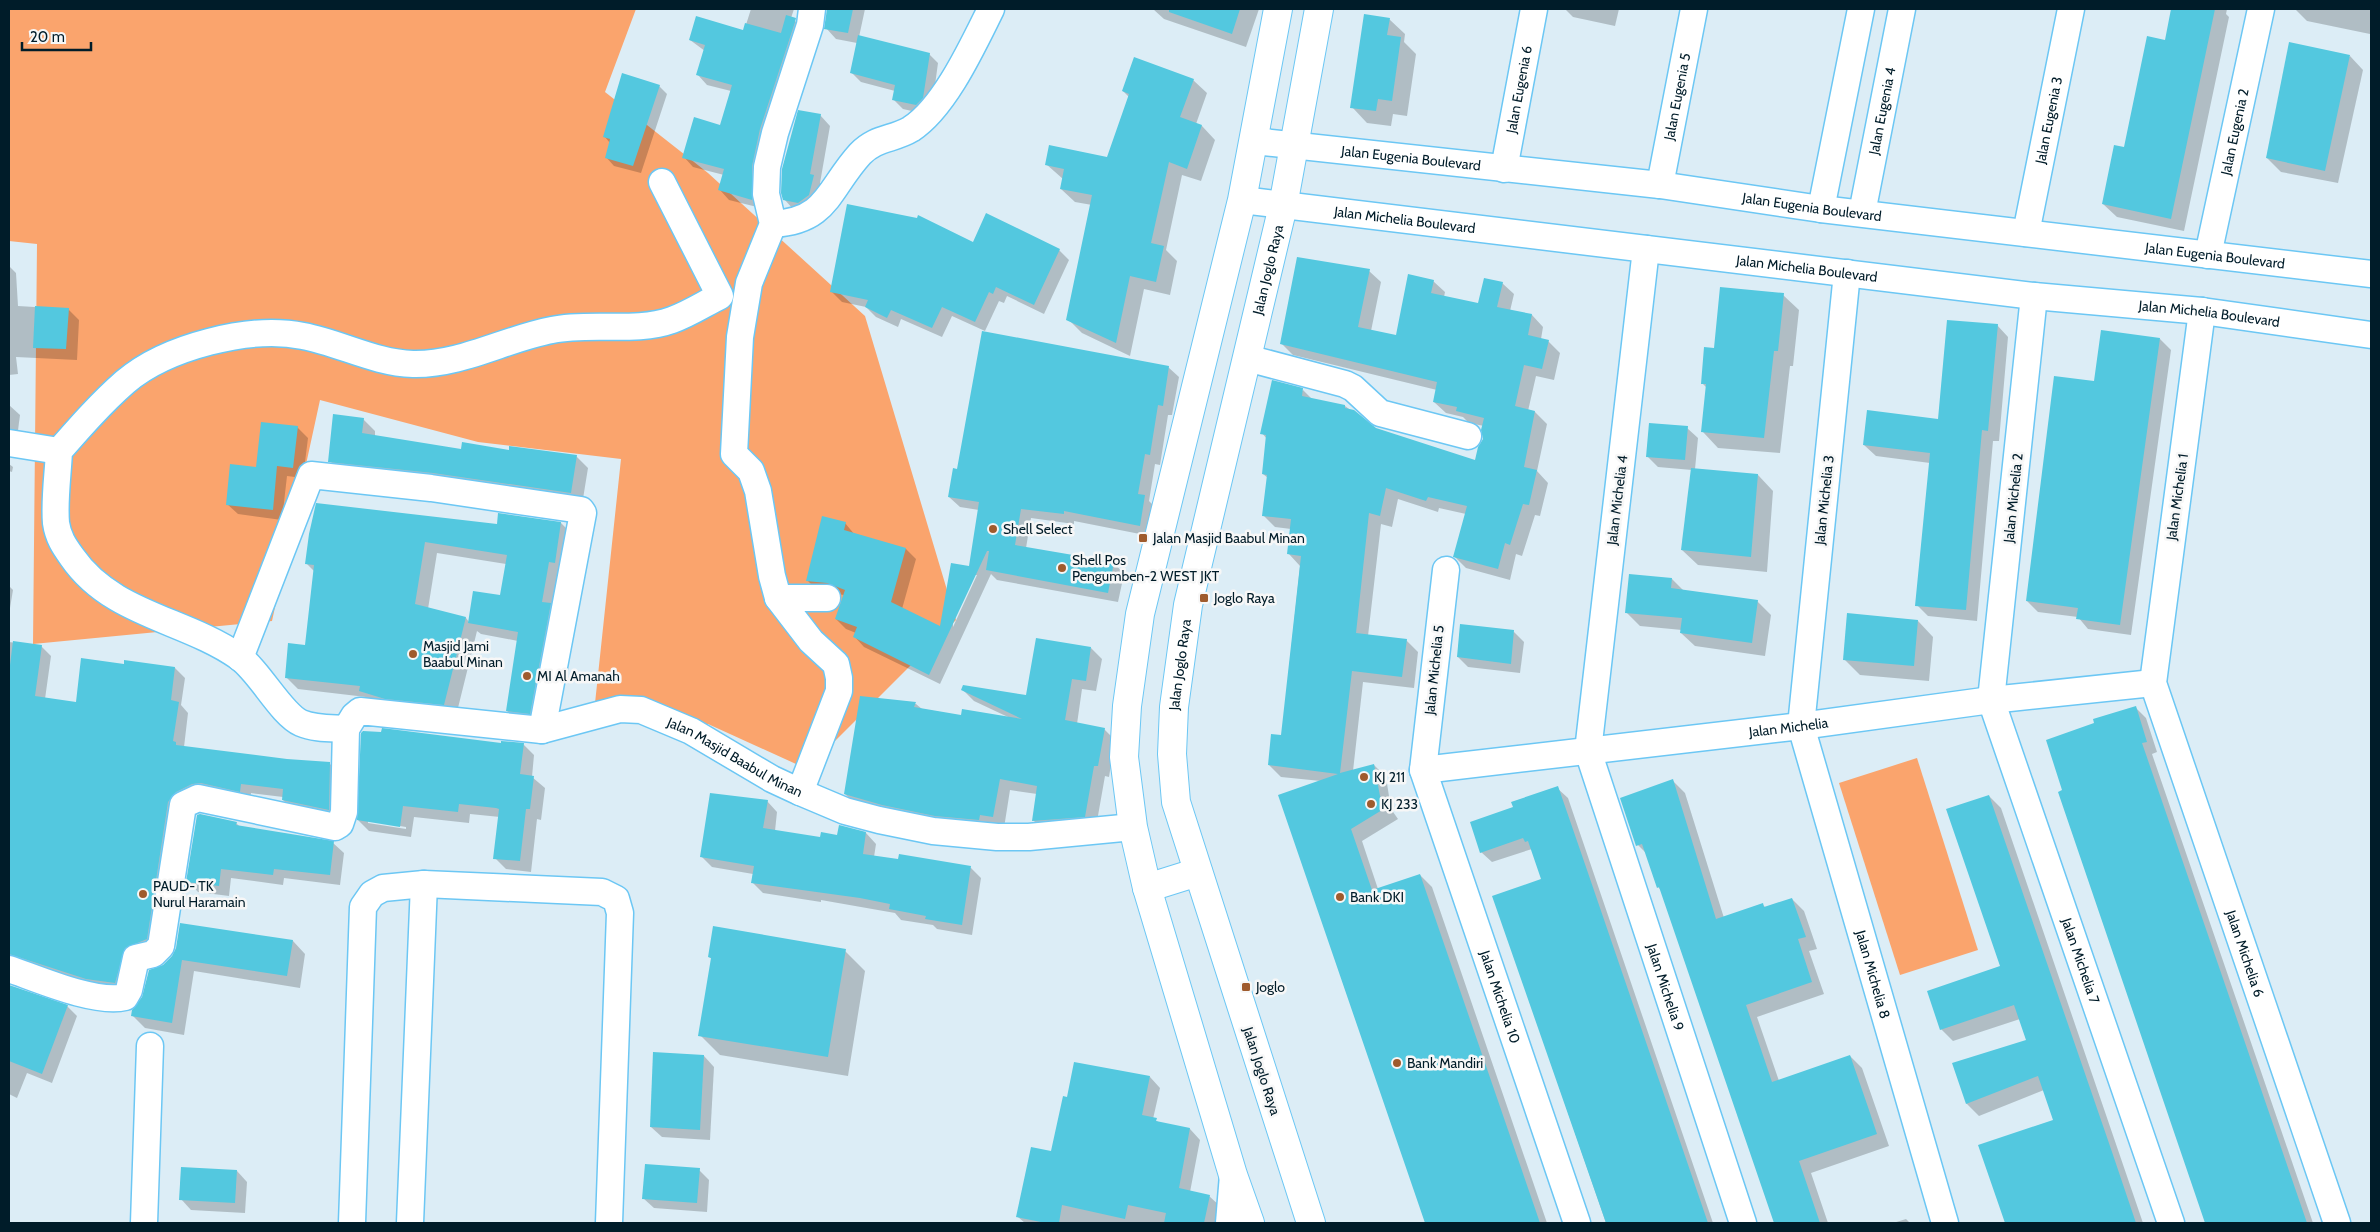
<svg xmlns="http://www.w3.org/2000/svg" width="2380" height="1232" font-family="Cabin,sans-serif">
  <rect width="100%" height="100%" fill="#dcedf6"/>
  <g fill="#faa46d">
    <path d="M9,9h627l-31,83 103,81 157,143 91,304 -149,149 -99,-45 -115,-2 28,-263 -143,-17 -158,-42 -48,221 -239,23 4,-400 -28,-3z"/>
    <path d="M1917,758l61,192 -78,25 -61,-192z"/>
  </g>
  <g fill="#0003" fill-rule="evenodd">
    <path d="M751,9h43l-3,9 14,11 -44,179 -32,-8 -9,-10 4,-15 -31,-8 -9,-10 37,-31 10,-35 -24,-6 -9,-10 7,-24 -15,-11 54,-9z"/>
    <path d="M828,9h37l-6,28 70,17 9,9 -6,44 -7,7 -22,-5 -9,-9 1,-9 -34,-9 -10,-10 6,-29 -21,-4 -10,-11z"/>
    <path d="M1153,9h106l-13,38 -82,-28z"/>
    <path d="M1565,9h54l-4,17 -42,-9z"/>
    <path d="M2173,9h54l-1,5 3,3 -45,214 -67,-14 -14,-13 63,-163z"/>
    <path d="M2295,9h76l-1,25 -63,-13z"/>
    <path d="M1389,19l16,15 -1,8 12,12 -9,62 -14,-2 -2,12 -24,-3 -15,-16z"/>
    <path d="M2350,56l13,14 -25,113 -57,-11 -14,-14z"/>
    <path d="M1193,80l14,13 -11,31 6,2 13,14 -14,41 -19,-6 -16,75 11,11 -7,34 -26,-6 -14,67 -48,-23 -14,-14 24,-114 -17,-3 -14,-13 2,-10 -17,-15 62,-6 21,-61 -6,-6z"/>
    <path d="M659,86l8,8 -26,79 -27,-7 -8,-9 4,-14 -5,-6z"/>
    <path d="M820,115l10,11 -10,57 3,3 -14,27 -15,-3 -10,-11z"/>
    <path d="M1059,250l10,10 -25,54 -37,-18 -3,7 -5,-2 -14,30 -33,-15 -10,21 -41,-18 -3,8 -22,-10 -10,-10 -24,-5 -10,-10z"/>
    <path d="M9,266l7,7 2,33 50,3 11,11 -2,40 -61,-3 2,17 -9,1z"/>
    <path d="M1369,271l12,11 -10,49 26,5 36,-55 12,11 -1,5 35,8 23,-22 12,11 -4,17 22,4 11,12 -2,12 7,2 12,12 -6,27 -18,-4 -8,35 7,1 12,12 -10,47 11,12 -8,33 -5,-1 -13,41 -6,-2 -6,26 -44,-12 -11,-11 11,-43 -27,-6 -1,4 -40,-13 -6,28 -11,-3 -13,112 38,4 12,12 -4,36 -51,-6 -10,89 21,-6 12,12 5,32 7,10 -36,22 16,48 42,-14 12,12 115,336h-120l-147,-427 41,-15 -40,-4 -12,-12 13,-29 18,-170 -11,-12 2,-25 -16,-2 -12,-12 5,-37 -5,-4 4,-35 -5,-6 41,-43 9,9 33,7 31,23 100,33 8,-22v-14l-15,-3 -6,-6 -17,-4 -12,-11 3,-12 -144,-35 -12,-12z"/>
    <path d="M1783,295l16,15 -6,56h-3l-10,87 -62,-5 -15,-16 4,-44 -5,-5 13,-34z"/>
    <path d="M1997,325l11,12 -9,104h-6l-16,180 -49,-5 -11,-11 13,-142 -54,-7 -12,-11 75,-25z"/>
    <path d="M2160,339l11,11 -40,285 -43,-6 -10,-12 -40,-5 -11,-11 68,-219z"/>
    <path d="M1168,367l11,10 -7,38h-4l-8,50 -5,-1 -6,37 6,6 -5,29 -76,-15v3l-43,-6 -5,30 88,15 10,11 -6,28 -121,-22 -6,-6 -51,110 -76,-37 -10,-11 2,-3 -10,-4 -10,-10 8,-24 -26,-4 -10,-10 37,-58 10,12 51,14 10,10 -14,50 39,19 29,-60 9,-58 -19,-3 -11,-10 9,-27zM974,575h3l-24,52v-6z"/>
    <path d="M9,405l11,10 -3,23 -8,4z"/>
    <path d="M363,419l12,12v6l87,14h48l66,5 12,12 -6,37 -240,-32 -12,-12z"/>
    <path d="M297,427l11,11 -5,40 -16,-2 -5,44 -44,-6 -11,-10 30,-35z"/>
    <path d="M1687,428l11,10 -3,31 63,6 15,16 -6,81 -69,-7 -16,-15 10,-80 -34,-3 -11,-11z"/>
    <path d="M9,464l4,3 -1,5 -3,-1z"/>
    <path d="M499,514l62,9 12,12 -32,190 -22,-3 -12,-11 11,-70 -37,-7 -4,-3 -21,85 -84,-13 -6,-6 -68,-8 -12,-12 20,-31 8,-75 -7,-7 191,-39zM437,553l69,11 -5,33 -32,25 -3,-4 -38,-9z"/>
    <path d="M1672,579l12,12 73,10 14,14 -6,41 -70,-10 -14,-13 1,-3 -42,-4 -14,-14z"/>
    <path d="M9,586l4,4 -4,24z"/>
    <path d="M1918,621l15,16 -4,44 -69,-6 -16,-16z"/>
    <path d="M1514,632l10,10 -4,31 -52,-6 -10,-10z"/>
    <path d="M9,642l32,4 10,10 -6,43 32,4 48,-38 50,3 10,10 -4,27 7,8 -4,34 103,14 43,3 10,10 -2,46 -45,-10 -10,-10v-3l-32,-4 -1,8 -69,4 -24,144 -32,43 -116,-24z"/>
    <path d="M1091,648l11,11 -6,32 -14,-2 -5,35 27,5 11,11 -6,37 -4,-1 -9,51 -52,4 -11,-11 4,-26 -27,-4 -6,38 -15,3 -133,-26 -11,-11 16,-97 55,7 6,5 40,7 46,1 -34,-16 -11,-11 64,7z"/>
    <path d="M2136,708l10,10 11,34 -5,2 161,469h-106l-148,-430 5,-2z"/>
    <path d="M502,744h21l11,11 -2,22 13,11 -4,32 -4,-1 -6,53 -25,-3 -11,-11 5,-41 -30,-3 -1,9 -55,-6 -3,20 -42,-6 -11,-11zM368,821l38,6v2l-38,-6z"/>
    <path d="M1673,781l12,12 39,125 38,-14 4,4 26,-9 12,12 13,38 -8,2 15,43 -67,23 22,64 71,-25 12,12 27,78 -78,27 17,50h-53l-114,-333 -3,-3 -11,-33 -9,-9z"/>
    <path d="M1557,788l11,10 145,425h-107l-112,-326 49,-18 -11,-30 -40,13 -11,-10 33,-44z"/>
    <path d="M1989,796l12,12 142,415h-54l-4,-12 -34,12h-45l48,-103 -10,-30 -65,26 -12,-12 -13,-40 73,-23 -7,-22 -67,22 -12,-12 61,-62z"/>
    <path d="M767,801l10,11 -2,19 46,8 45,-6 10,11 -2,13 25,4 1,-5 71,12 10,10 -9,57 -35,-6 -4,-4 -32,-5 -6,-7 -74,-13v2l-58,-9 -11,-11 1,-8 -41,-7 -10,-10z"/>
    <path d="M236,823l4,4 93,16 11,10 -4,32 -56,-7 -1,7 -52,-7 -2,18 -31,-4 -10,-11z"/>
    <path d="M181,924l112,17 12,13 -5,34 -106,-17 -10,64 -39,-7 -13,-13 32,-49 9,-9 4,-8z"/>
    <path d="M845,951l20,20 -17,105 -128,-21 -20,-20 12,-76 -3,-2z"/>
    <path d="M9,986l58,20 10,10 -25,67 -25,-10 -10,25 -8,-4z"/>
    <path d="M654,1053l50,3 10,11 -4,73 -48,-3 -11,-10z"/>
    <path d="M1150,1077l10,11 -7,31 7,4 30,6 10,11 -10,52 19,4 11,10 -4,17h-191l-7,-6 34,-64 16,-55z"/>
    <path d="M699,1170l10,10 -2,32 -53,-4 -11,-10z"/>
    <path d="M237,1171l10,11 -2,31 -54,-3 -10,-11z"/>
    <path d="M1906,1219l4,4h-17z"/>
  </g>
  <g fill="#53c8df">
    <path d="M827,9h26l-5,24 -24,-4z"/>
    <path d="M1169,9h71l-8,25 -63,-22z"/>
    <path d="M2171,9h44l-44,210 -69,-15 12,-59 10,2 23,-111 18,4z"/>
    <path d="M1364,14l26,4 -3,17 14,2 -9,64 -14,-2 -2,12 -26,-3z"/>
    <path d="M786,15l10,3 -1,4 -35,107 -8,37v34l-34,-10 6,-21 -42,-11 12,-41 26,8 12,-40 -36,-10 9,-30 -16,-5 7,-24 47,14 2,-7 36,10z"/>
    <path d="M858,35l72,18 -7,45 -7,7 -24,-5 3,-15 -45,-12z"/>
    <path d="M2289,42l61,13 -25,116 -59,-13z"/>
    <path d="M1134,57l60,22 -14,38 22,8 -15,44 -18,-7 -18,81 13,3 -8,36 -26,-6 -14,67 -50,-23 26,-125 -32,-6 4,-20 -19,-4 4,-20 58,12 22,-63 -7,-3z"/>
    <path d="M622,73l38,12 -27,81 -28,-8 5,-19 -7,-2z"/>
    <path d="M798,110l23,4 -11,60 4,1 -5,20 -11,8 -15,-3 -2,-7 1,-24z"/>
    <path d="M847,204l70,14 1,-3 55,27 13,-29 74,36 -26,56 -38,-18 -3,7 -4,-2 -14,30 -33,-15 -10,21 -41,-18 -4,8 -22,-11 3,-7 -38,-8z"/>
    <path d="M1297,257l73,12 -12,58 38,8 12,-61 26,6 -3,13 47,10 6,-25 19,4 -6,25 35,7 -4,21 21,5 -7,29 -18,-4 -9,41 20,5 -11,56 13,3 -8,35 -6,-1 -13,41 -5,-2 -7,26 -45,-12 14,-51 -39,-9 -2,4 -40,-13 -6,28 -11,-3 -13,120 51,6 -5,38 -50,-6 -12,102 34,-9 6,32 7,11 -36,22 21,61 48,-16 120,349h-115l-147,-428 60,-21 -70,-9 3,-31 10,1 20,-179 -14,-2 4,-35 -29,-3 5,-41 -5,-1 4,-39 -6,-1 12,-54 31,8 -1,8 43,9v3l9,2 22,18 99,32 3,-13 5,-8 -2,-9 3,-12 -28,-7 1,-4 -24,-5 4,-20 -157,-38z"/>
    <path d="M1720,287l64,6 -6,58h-4l-10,87 -63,-6 5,-48h-5l3,-37 10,1z"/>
    <path d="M35,306l34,2 -3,41 -33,-1z"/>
    <path d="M1947,320l51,4 -10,107 -6,-1 -16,180 -51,-4 15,-153 -67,-8 4,-35 71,9z"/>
    <path d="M2101,330l59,8 -40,287 -44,-6 2,-11 -52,-7 28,-225 40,5z"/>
    <path d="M982,331l187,35 -6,40 -5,-1 -8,50 -5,-1 -7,40 7,1 -5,31 -76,-15v3l-43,-5 -6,36 99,17 -6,31 -122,-23 3,-19h-2l-58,124 -76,-38 4,-10 -22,-8 10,-29 -18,-7 -21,-2 16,-65 24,6 -2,8 62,18 -15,54 49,24 11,-63 18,3 10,-64 -31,-5 5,-29 4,1z"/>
    <path d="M333,414l31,4 -2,15 99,16 1,-7 47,8v-4l68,9 -6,38 -138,-20 -105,-11z"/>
    <path d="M261,422l37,4 -5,42 -16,-2 -4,44 -47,-5 4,-41 26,3z"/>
    <path d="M1649,423l39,3 -3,34 -39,-3z"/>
    <path d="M1691,468l67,6 -7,83 -70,-7z"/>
    <path d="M316,503l181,21 1,-11 63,9 -6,41 -6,-1 -7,40 9,1 -21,111 -24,-3 12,-79 -50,-9 5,-32 27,4 7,-40 -82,-13 -10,62 51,13 -22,88 -59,-6 -26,-8 1,-5 -75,-8 3,-35 17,2 9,-80 -9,-1 4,-30z"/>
    <path d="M1629,574l43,4 -1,10 87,12 -6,43 -72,-10 2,-15 -57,-5z"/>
    <path d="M1847,613l71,7 -4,46 -71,-6z"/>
    <path d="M1460,624l54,6 -3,34 -54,-7z"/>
    <path d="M1036,638l55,9 -5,34 -14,-2 -7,41 40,8 -7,38h-4l-9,51 -53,4 5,-35 -37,-7 -7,38 -13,-2 -1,5 -44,-4 -53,-11 -38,-11 16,-98 56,6 -2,5 47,8 1,-6 60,10 -61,-29 2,-5 63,10z"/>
    <path d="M13,641l29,4 -7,51 41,6 5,-44 43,6v-4l51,7 -4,33 8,2 -6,39 3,1v3l111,14 43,3 -1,48 -47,-10 1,-11 -42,-5 -1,8 -39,-9 -9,1 -16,8 -8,10 -21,137 -22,9 -10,35 -29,-4 -77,-25v-281z"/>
    <path d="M2136,706l11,36 -5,1 165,480h-102l-147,-431 4,-2 -16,-50 48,-17 -1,-4z"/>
    <path d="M382,728l119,15v-2l23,2 -4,31 14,2 -4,33h-4l-6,52 -27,-2 6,-50 -3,-1 -37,-4 -1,8 -55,-6 -3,21 -43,-7 4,-87 2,-2 18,1z"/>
    <path d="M1673,779l43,140 47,-16 1,4 28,-9 14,39 -8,2 14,43 -66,23 26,77 78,-27 19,55 8,24 -78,27 21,62h-46l-115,-336 -2,1 -15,-44 -6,2 -16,-48z"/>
    <path d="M1558,786l29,84 121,353h-102l-114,-327 49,-17 -13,-38 -3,1 -2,-4 -43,15 -10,-31 43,-15 -2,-5z"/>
    <path d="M710,793l58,7 -5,28 57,9 1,-5 16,3 2,-10 27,7 -3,22 35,5 1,-5 72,12 -9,59 -37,-6 1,-3 -37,-7 1,-5 -30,-6 -109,-15 3,-17 -54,-9z"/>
    <path d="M1989,795l122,354 25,74h-131l-27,-78 75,-25 -15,-44 -72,28 -14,-41 74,-23 -12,-35 -74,25 -13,-39 73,-25 -54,-157z"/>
    <path d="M200,814l37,8 -1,3 98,16 -4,34 -56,-6 -1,6 -52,-6 -2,17 -33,-4 11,-67z"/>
    <path d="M180,923l113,17 -6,36 -105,-16 -10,63 -41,-7 1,-6 10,-13 7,-27 14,-5 9,-9 4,-8z"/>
    <path d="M713,926l133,23 -18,108 -130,-21 13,-78 -3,-1z"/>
    <path d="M9,985l59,20 -26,69 -33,-13z"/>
    <path d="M653,1052l51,3 -4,75 -50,-3z"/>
    <path d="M1074,1062l76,14 -8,39 15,3 -1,3 34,7 -11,60 31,7 -6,28h-40l2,-10 -38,-8 -3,14 -63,-14 -3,18h-13l-30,-6 15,-70 20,4 12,-55 4,1z"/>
    <path d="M645,1164l55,4 -3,35 -55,-4z"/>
    <path d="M181,1167l56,3 -2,33 -56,-3z"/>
  </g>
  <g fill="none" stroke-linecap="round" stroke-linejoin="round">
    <defs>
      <g id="street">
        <path id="s1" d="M1254,141l406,44 161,24 550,65"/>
        <path id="s2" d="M1504,169l30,-160"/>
        <path id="s3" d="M1660,185l34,-176"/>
        <path id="s4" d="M1242,200l792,96 168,15 169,24"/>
        <path d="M1821,209l40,-200"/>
        <path id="s5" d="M1862,213l40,-204"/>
        <path d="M773,224c55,-3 55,-35 87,-70 16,-17 33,-14 51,-25 34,-22 62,-84 80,-120"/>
        <path id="s6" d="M2026,233l45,-224"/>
        <path id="s7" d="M1646,249l-58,502 155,472"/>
        <path id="s8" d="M2208,255l53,-246"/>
        <path id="s9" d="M1847,273l-46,453 144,497"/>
        <path id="s10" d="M2034,296l-43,404 180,523"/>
        <path id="s11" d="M2202,311l-49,372 184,540"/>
        <path d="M1247,358l98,26 8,4 27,25 88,23"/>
        <path d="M9,443l50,8"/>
        <path id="s12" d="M1446,570l-23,200 154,453"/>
        <path d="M778,598h49"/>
        <path d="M240,658l71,-183 120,13 150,22 2,3 -41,217"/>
        <path d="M346,729c-14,-1 -31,0 -45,-6 -20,-9 -41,-51 -62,-66 -54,-38 -127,-42 -167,-100 -8,-11 -14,-20 -16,-34 -2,-23 2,-49 3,-72 21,-24 42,-48 66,-69 41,-35 125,-57 178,-46 37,7 72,27 110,28 48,1 92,-25 139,-34 38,-8 84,3 120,-10 17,-6 32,-16 48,-24l-58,-114"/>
        <path id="s13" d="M1423,770l378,-44 190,-26 162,-17"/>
        <path d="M800,792l39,-101v-13l-3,-14 -25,-23 -33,-43 -6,-22 -14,-85 -7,-20 -17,-17 6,-117 9,-54 24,-59 -7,-30 1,-27 8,-34 35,-108 2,-16"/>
        <path id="s14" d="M9,969c29,10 86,35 116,28l4,-7 7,-32 17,-4 8,-8 22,-141 15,-7 137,29 5,-3 4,-12 2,-83 8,-13 6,-5 182,19 78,-21 21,1 50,21 81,48 28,13 45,19 34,9 54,11 64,6h32l104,-10"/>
        <path d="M144,1223l6,-177"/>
        <path d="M352,1223l11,-316 9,-13 11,-6 41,-4 178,8 14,7 4,14 -11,310"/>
        <path d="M410,1223l14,-339"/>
        <path d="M1229,1223l4,-48"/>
      </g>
      <g id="secondary">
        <path d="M1147,888l51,-16"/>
        <path d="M1250,1223l-17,-48 -86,-287 -14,-61 -9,-70 3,-51 13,-92 102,-414 36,-191"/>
        <path id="s15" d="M1311,1223l-135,-421 -4,-48 2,-47 14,-102 95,-399 36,-197"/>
      </g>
    </defs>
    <use href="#street" stroke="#6cc7f4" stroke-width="29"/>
    <use href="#secondary" stroke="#6cc7f4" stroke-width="30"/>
    <use href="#street" stroke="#fff" stroke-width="26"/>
    <use href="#secondary" stroke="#fff" stroke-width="28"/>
  </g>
  <g fill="#9f5b2d" stroke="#f7f7f7" stroke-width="2">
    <circle cx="993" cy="529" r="5"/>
    <rect x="1138" y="533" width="10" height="10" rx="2.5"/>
    <circle cx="1062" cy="568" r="5"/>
    <rect x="1199" y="593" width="10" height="10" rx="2.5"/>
    <circle cx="413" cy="654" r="5"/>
    <circle cx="527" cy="676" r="5"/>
    <circle cx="1364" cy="777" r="5"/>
    <circle cx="1371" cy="804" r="5"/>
    <circle cx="143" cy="894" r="5"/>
    <circle cx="1340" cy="897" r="5"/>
    <rect x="1241" y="982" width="10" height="10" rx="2.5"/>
    <circle cx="1397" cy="1063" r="5"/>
  </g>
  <g text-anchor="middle" stroke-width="5" stroke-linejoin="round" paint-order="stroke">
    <g font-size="14" fill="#001c29" stroke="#f7f7f7">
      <text dy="5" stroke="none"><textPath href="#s2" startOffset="81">Jalan Eugenia 6</textPath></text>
      <text dy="5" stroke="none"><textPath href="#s3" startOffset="90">Jalan Eugenia 5</textPath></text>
      <text dy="5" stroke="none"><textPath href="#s5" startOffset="104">Jalan Eugenia 4</textPath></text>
      <text dy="5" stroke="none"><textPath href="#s6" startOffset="115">Jalan Eugenia 3</textPath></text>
      <text dy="5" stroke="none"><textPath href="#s8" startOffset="126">Jalan Eugenia 2</textPath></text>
      <text dy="5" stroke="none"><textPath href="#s1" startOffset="158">Jalan Eugenia Boulevard</textPath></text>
      <text dy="5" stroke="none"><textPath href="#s1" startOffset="562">Jalan Eugenia Boulevard</textPath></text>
      <text dy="5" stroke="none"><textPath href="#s4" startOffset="164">Jalan Michelia Boulevard</textPath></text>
      <text dy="5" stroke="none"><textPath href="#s1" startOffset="968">Jalan Eugenia Boulevard</textPath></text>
      <text dy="5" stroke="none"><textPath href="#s4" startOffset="569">Jalan Michelia Boulevard</textPath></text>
      <text dy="5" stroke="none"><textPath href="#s15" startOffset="985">Jalan Joglo Raya</textPath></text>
      <text dy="5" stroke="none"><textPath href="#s4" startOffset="974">Jalan Michelia Boulevard</textPath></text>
      <text transform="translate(2177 497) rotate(-82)" y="5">Jalan Michelia 1</text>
      <text transform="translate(2013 498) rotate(-84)" y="5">Jalan Michelia 2</text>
      <text transform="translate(1617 500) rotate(-83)" y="5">Jalan Michelia 4</text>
      <text transform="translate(1824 500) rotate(-84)" y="5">Jalan Michelia 3</text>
      <text dy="5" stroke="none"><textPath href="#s15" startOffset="580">Jalan Joglo Raya</textPath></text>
      <text transform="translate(1434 670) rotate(-84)" y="5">Jalan Michelia 5</text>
      <text dy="5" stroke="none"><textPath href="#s13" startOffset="368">Jalan Michelia</textPath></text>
      <text dy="5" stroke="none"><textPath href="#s14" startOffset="1004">Jalan Masjid Baabul Minan</textPath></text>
      <text dy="5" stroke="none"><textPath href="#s11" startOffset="661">Jalan Michelia 6</textPath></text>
      <text dy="5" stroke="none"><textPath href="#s10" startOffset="682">Jalan Michelia 7</textPath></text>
      <text dy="5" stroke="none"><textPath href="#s9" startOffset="714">Jalan Michelia 8</textPath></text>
      <text dy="5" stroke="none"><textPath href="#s7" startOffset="754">Jalan Michelia 9</textPath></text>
      <text dy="5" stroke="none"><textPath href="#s12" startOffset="441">Jalan Michelia 10</textPath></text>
      <text transform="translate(1262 1071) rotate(72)" y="5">Jalan Joglo Raya</text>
    </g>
    <g font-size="14" fill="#001c29" stroke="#f7f7f7" text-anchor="start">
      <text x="1003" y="534">Shell Select</text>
      <text x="1153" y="543">Jalan Masjid Baabul Minan</text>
      <text x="1072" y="565">Shell Pos<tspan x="1072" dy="16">Pengumben-2 WEST JKT</tspan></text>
      <text x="1214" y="603">Joglo Raya</text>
      <text x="423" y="651">Masjid Jami<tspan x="423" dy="16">Baabul Minan</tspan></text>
      <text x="537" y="681">MI Al Amanah</text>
      <text x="1374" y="782">KJ 211</text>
      <text x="1381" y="809">KJ 233</text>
      <text x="153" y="891">PAUD- TK<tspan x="153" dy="16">Nurul Haramain</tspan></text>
      <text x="1350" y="902">Bank DKI</text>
      <text x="1256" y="992">Joglo</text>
      <text x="1407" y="1068">Bank Mandiri</text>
    </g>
  </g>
  <rect width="2380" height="1232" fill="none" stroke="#001c29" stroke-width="20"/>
  <path d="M22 42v8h69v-8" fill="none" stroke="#001c29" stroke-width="2.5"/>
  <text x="30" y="42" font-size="15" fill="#001c29" stroke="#f7f7f7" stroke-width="4" paint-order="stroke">20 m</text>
</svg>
